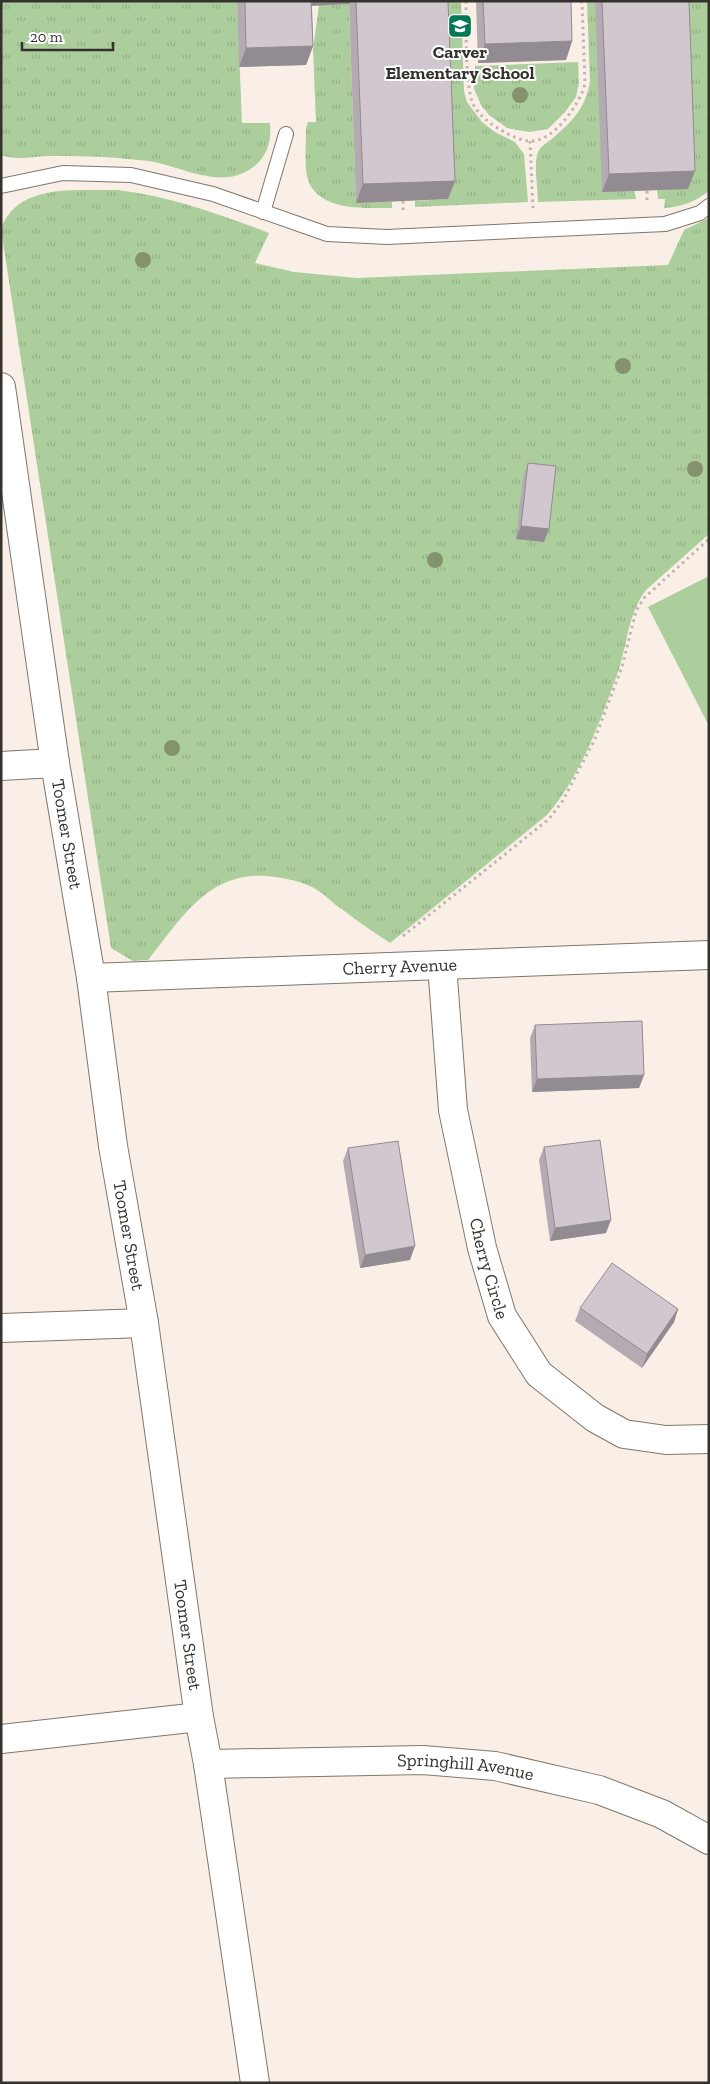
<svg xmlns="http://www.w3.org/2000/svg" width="710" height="2084" font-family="'Zilla Slab',serif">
  <defs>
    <pattern id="grass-tufts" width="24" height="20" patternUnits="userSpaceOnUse" patternTransform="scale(1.25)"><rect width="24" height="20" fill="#acce9c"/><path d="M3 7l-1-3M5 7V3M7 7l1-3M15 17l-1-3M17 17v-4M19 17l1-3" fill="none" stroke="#95b187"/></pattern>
  </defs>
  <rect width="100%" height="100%" fill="#f9efe6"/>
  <g fill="url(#grass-tufts)">
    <path d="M1,1h236l5,122h28c2,22 -5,40 -27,50 -27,13 -63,-6 -89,-11 -9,-2 -18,-2 -27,-3 -25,-3 -51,-3 -76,-3 -16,0 -35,5 -50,-1z"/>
    <path d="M441,1h20l3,90 3,11 15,20 13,10 20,10 9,12 4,48 -113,5v-6l33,-2z"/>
    <path d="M587,1h8l41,198 -98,3c0,-13 -4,-35 -1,-47 2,-9 12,-13 18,-19 18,-15 32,-31 35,-55z"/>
    <path d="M682,1h27v190c-14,11 -28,16 -45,17l1,-9h-7l-1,-9z"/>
    <path d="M349,4l7,198h36v6c-30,0 -81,4 -86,-37 -1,-14 0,-29 0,-43l2,-6h8l-3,-73 6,-44z"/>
    <path d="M578,62l1,21 -3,14 -11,15 -17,17 -19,3 -22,-4 -18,-13 -8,-10 -7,-16 1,-23z"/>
    <path d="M117,190c53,6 102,24 152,43l-14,30 39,9 63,6 311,-13 16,-35 25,-12v316l-63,56c-18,24 -18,51 -27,79 -18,50 -37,105 -72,146l-157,128c-19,-12 -36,-25 -54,-38 -7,-6 -16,-14 -24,-18 -12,-6 -24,-8 -37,-10 -64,-10 -92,39 -127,83l-15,1 -22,-13 -110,-719c16,-47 77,-38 116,-39z"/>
  </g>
  <path fill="#acce9c" d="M709,576v150l-61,-119z"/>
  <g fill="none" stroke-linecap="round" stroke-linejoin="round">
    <defs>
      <g id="lane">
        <path d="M1,186l62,-13 68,2 82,19 114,40 60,3 278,-13 35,-11 9,-7"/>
        <path d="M263,212l23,-78"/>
      </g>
      <g id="street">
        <path id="s1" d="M1,387l54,376 36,215 22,168 31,177 55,394 9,47 47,319"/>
        <path d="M1,766l54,-3"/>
        <path id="s2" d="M442,965l11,145 29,138 20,68 37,58 56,44 29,16 42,6 43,-1"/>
        <path id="s3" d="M91,978l618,-23"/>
        <path d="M1,1328l143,-5"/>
        <path d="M1,1739l198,-22"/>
        <path id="s4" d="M208,1764l215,-4 72,6 104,24 63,24 47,26"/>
      </g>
    </defs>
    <use href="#lane" stroke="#7f766e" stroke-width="16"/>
    <use href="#street" stroke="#7f766e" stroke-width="30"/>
    <g stroke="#beb6ae" stroke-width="3" stroke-dasharray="2.5 4" stroke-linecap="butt">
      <path d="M466,1c0,22 -1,86 7,103 6,11 17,20 28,26 8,5 19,10 28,11 24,2 51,-37 56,-57l-3,-83"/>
      <path d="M530,141l3,67"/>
      <path d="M647,191v12"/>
      <path d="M403,201v13"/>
      <path d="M403,936l146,-117 13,-17 32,-61 28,-74 14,-56 8,-13 65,-59"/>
    </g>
    <use href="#lane" stroke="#fff" stroke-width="14"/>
    <use href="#street" stroke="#fff" stroke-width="28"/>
  </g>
  <g fill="#84936e">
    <circle cx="520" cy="95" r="8"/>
    <circle cx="143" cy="260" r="8"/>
    <circle cx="623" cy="366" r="8"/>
    <circle cx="695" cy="469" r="8"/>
    <circle cx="435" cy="560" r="8"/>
    <circle cx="172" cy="748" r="8"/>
  </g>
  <g fill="#b4abb2">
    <path d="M237,1h211l7,180 -7,18 -92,4 -7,-199 -37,2 1,40 -7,19 -67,2z"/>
    <path d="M476,1h95l1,40 -6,19 -88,3z"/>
    <path d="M595,1h94l-1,188 -86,3z"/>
    <path d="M528,463l16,79 -28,-3 7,-62z"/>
    <path d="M535,1025l109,50 -5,13 -107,4 -2,-54z"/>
    <path d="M544,1147l62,86 -56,8 -11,-81z"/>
    <path d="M348,1148l62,112 -50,8 -17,-107z"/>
    <path d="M580,1308l98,1 -4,13 -32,46 -67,-47z"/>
  </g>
  <g fill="#928b91">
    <path d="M306,1h44l-1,3 -45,2z"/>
    <path d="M572,41l-6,19 -88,3 7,-19z"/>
    <path d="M313,46l-7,19 -67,2 7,-19z"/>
    <path d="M695,171l-7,18 -86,3 7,-18z"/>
    <path d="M455,181l-7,18 -92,4 7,-19z"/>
    <path d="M521,526l28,3 -5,13 -28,-3z"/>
    <path d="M644,1075l-5,13 -107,4 5,-13z"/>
    <path d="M611,1220l-5,13 -56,8 5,-13z"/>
    <path d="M415,1246l-5,14 -50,8 5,-13z"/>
    <path d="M678,1309l-4,13 -32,46 5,-14z"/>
  </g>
  <g fill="#d1c7cf" stroke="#928b91">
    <path d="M245,1h66l2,45 -67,2z"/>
    <path d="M356,1h92l7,180 -92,3z"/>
    <path d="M483,1h88l1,40 -87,3z"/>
    <path d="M602,1h87l6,170 -86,3z"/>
    <path d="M528,463l28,3 -7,63 -28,-3z"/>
    <path d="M642,1021l2,54 -107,4 -2,-54z"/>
    <path d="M600,1140l11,80 -56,8 -11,-81z"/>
    <path d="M398,1141l17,105 -50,9 -17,-107z"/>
    <path d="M612,1263l66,46 -31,45 -67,-46z"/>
  </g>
  <defs>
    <symbol id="school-square" viewBox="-11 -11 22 22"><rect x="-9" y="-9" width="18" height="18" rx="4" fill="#027853" stroke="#fff"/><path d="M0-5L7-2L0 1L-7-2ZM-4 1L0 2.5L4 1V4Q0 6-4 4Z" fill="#fff"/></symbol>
  </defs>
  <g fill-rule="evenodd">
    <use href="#school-square" x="446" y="12" width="28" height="28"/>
  </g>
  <g text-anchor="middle" stroke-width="4" stroke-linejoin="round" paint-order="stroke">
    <g font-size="18" font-weight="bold" fill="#35322e" stroke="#fff">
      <text x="460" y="58">Carver<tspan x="460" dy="21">Elementary School</tspan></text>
    </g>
    <g font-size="18" fill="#35322e" stroke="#fff">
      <text dy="6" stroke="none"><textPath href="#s1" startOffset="452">Toomer Street</textPath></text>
      <text dy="6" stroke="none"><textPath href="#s3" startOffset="309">Cherry Avenue</textPath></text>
      <text dy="6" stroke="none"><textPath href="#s1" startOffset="858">Toomer Street</textPath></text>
      <text dy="6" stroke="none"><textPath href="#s2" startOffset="308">Cherry Circle</textPath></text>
      <text dy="6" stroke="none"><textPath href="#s1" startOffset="1262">Toomer Street</textPath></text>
      <text dy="6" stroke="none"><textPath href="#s4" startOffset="258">Springhill Avenue</textPath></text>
    </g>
  </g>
  <rect width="710" height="2084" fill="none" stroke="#35322e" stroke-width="5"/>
  <path d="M22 42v8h91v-8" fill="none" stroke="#35322e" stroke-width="2.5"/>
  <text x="30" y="42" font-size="15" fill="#35322e" stroke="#ffffff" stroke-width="4" paint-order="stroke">20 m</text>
</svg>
